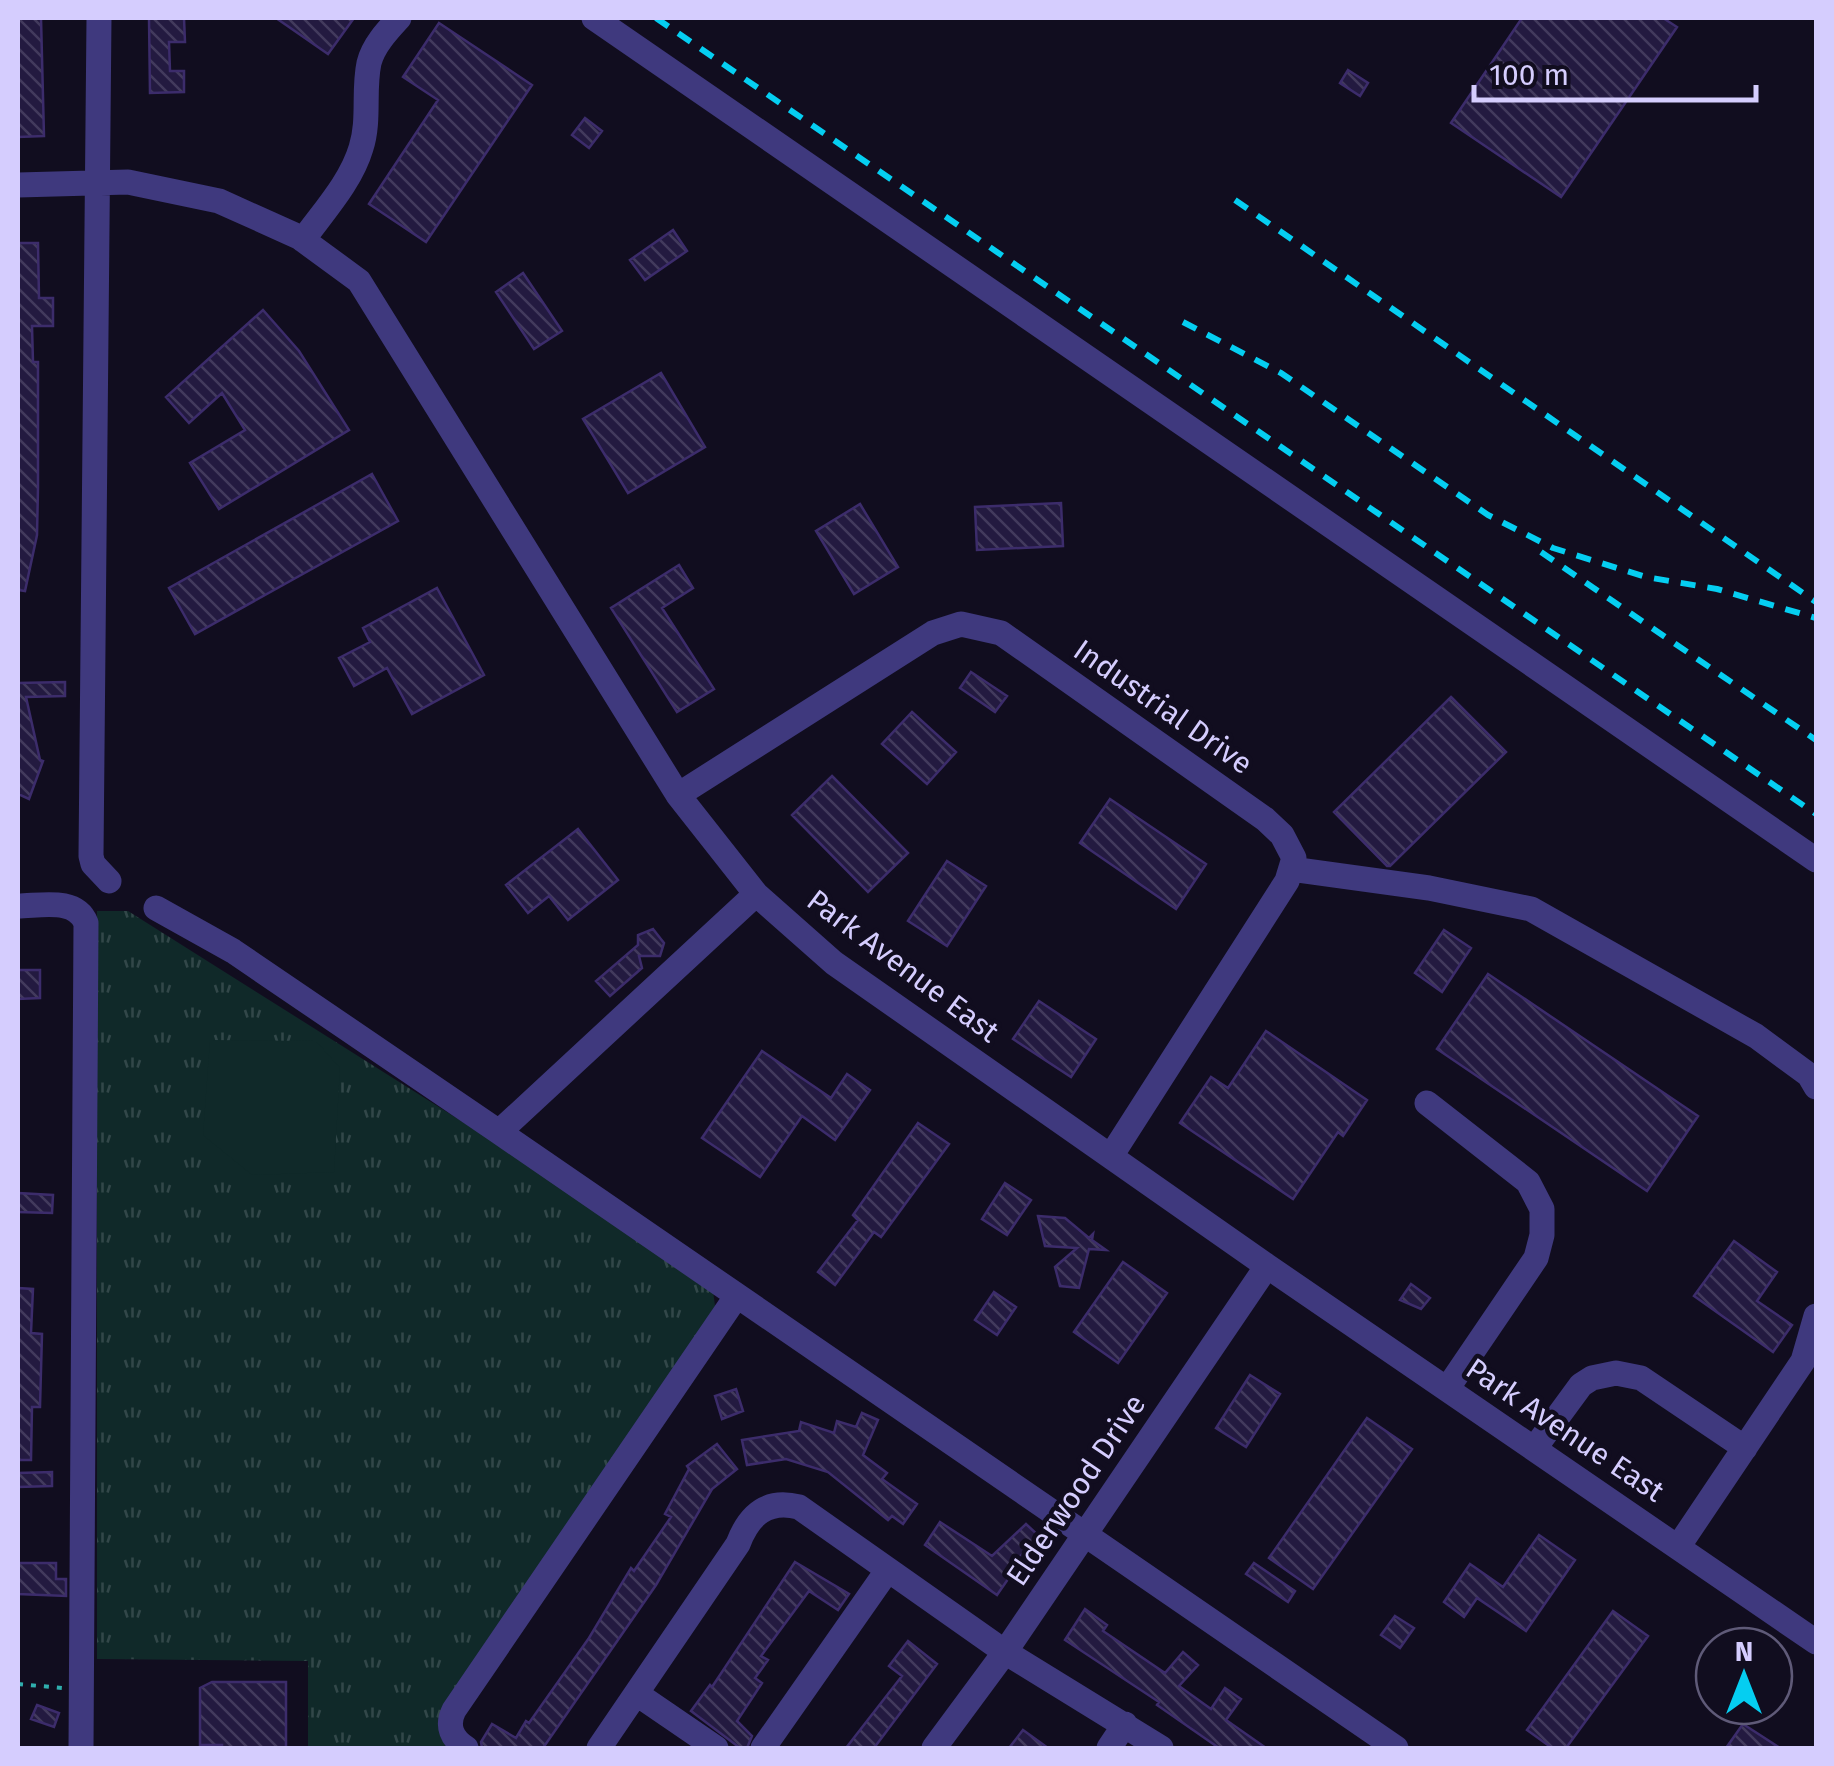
<svg xmlns="http://www.w3.org/2000/svg" width="1834" height="1766" viewBox="0 0 1834 1766" font-family="'Fira Sans',sans-serif">
<defs>
<pattern id="park-tufts" width="24" height="20" patternUnits="userSpaceOnUse" patternTransform="scale(2.5)"><rect width="24" height="20" fill="#102929"/><path d="M3 7l-1-3M5 7V3M7 7l1-3M15 17l-1-3M17 17v-4M19 17l1-3" fill="none" stroke="#324749"/></pattern>
<pattern id="building-back-hatch" width="6" height="6" patternUnits="userSpaceOnUse" patternTransform="scale(2.5)"><rect width="6" height="6" fill="#231a40"/><path d="M-1 5l2 2M0 0l6 6M5-1l2 2" fill="none" stroke="#423a5d"/></pattern>
</defs>
<rect width="100%" height="100%" fill="#110d1f"/>
<!-- park -->
<path fill="url(#park-tufts)" d="M97,911h31l368,232 217,148 2,15 -273,431 4,11h-138v-87l-211,-2z"/>
<!-- pitch -->
<path fill="#102929" d="M210,1040l106,1 24,27 -6,104 -82,3 -49,-40z"/>
<!-- building -->
<path fill="url(#building-back-hatch)" stroke="#3c2c6b" stroke-width="2.5" d="M18,18h23l3,118 -26,1z
M149,18h35l1,24h-16l1,29h14v21l-34,1z
M276,18h78l-26,36z
M1522,18h141l14,9 -116,170 -110,-74z
M439,23l93,62 -106,157 -57,-38 69,-104 -35,-23z
M1348,70l20,13 -8,13 -20,-13z
M585,118l17,13 -13,17 -17,-13z
M673,230l14,21 -42,29 -15,-20z
M18,243h20l1,55h14v28h-21l1,36h5v126l-1,47 -12,56 -7,-1z
M523,273l39,58 -28,18 -38,-57z
M263,310l36,41 50,79 -130,79 -29,-46 55,-33 -23,-37 -33,30 -23,-26z
M661,373l44,74 -77,46 -45,-74z
M372,474l26,47 -203,113 -26,-46z
M1061,503l2,43 -86,4 -2,-43z
M860,504l38,63 -44,27 -38,-63z
M679,565l14,23 -31,20 52,81 -37,23 -66,-104z
M437,588l47,87 -72,39 -25,-46 -33,18 -15,-28 31,-16 -7,-14z
M971,672l36,24 -12,16 -35,-24z
M65,682v14l-39,1 14,63 3,1 -14,38 -11,-5v-111z
M1451,697l55,55 -116,114h-3l-53,-54z
M912,712l44,40 -29,32 -45,-40z
M832,776l76,77 -40,39 -76,-77z
M1110,799l96,65 -30,45 -96,-66z
M578,829l40,51 -50,40 -19,-24 -21,17 -22,-28z
M947,861l39,25 -39,60 -39,-25z
M653,929l11,14 -4,13h-21l3,12 -32,28 -14,-15 42,-36v-10z
M1444,930l27,18 -29,44 -27,-19z
M18,970h22v28l-22,1z
M1488,974l210,142 -51,75 -210,-142z
M1039,1001l57,38 -25,38 -58,-38z
M1266,1031l101,69 -24,36 -5,-4 -45,67 -113,-76 31,-46 17,11z
M762,1051l69,47 16,-24 23,16 -35,50 -33,-24 -42,61 -58,-39z
M918,1123l31,21 -68,93 -7,-5 -39,53 -17,-13 40,-52 -5,-5z
M1005,1183l26,17 -24,35 -25,-16z
M18,1193l35,2 -1,18 -34,-1z
M1038,1216l27,2 24,20 4,-4 -1,6 14,10 -17,-1 -10,39 -19,-2 -5,-19 22,-19 -32,-2z
M1734,1241l43,31 -20,29 35,24 -19,27 -79,-56z
M1123,1262l44,31 -49,70 -44,-31z
M1411,1284l19,14 -9,11 -21,-9z
M18,1288l15,1 -2,44 11,1 -2,73h-8l-1,53h-13z
M994,1292l22,15 -19,28 -22,-15z
M1250,1375l30,19 -34,53 -30,-19z
M736,1389l7,22 -21,8 -7,-23z
M862,1413l16,7 -15,35 24,18 -5,6 35,25 -14,20 -11,-8 -4,4 -60,-48 -42,-13 -39,6 -5,-25 57,-9 2,-9 33,11 3,-12 19,6z
M1367,1418l45,31 -99,140 -44,-31z
M717,1444l20,25 -25,20 -56,96 -113,163h-61l-1,-6 11,-18 24,14 10,-17 3,2 60,-85 42,-70 3,3 37,-54 -6,-3 24,-45 -2,-3z
M52,1472v14l-34,1v-14z
M940,1522l52,34 34,-32 13,12 -31,33 5,3 -16,23 -72,-50z
M1539,1535l36,25 -49,71 -49,-33 -13,19 -20,-15 26,-38 33,23z
M795,1562l54,32 -11,16 -29,-19 -48,65 7,4 -13,18 7,5 -25,38 15,15 -5,12h-7l-49,-37 19,-26 2,2z
M18,1563h38v16h10v17l-48,-2z
M1254,1563l41,28 -7,11 -42,-28z
M1085,1609l22,16 -4,6 62,42 18,-21 15,13 -19,21 32,23 14,-21 16,11 -15,21 40,28h-47l-62,-43 2,-3 -94,-62z
M1613,1611l35,25 -82,112h-14l-25,-18z
M1395,1616l19,12 -14,20 -19,-13z
M908,1641l29,23 -63,84h-28l56,-72 -13,-10z
M212,1682h74v66h-64v-3h-22v-57z
M37,1705l22,8 -5,14 -23,-8z
M1743,1724l37,24h-54z
M1023,1730l25,18h-39z"/>
<g fill="none" stroke-linecap="round" stroke-linejoin="round">
<!-- path -->
<path stroke="#30aead" stroke-width="4" stroke-dasharray="5 8" stroke-linecap="butt" d="M18,1684l44,4"/>
<!-- minor -->
<path stroke="#3f397e" stroke-width="25" d="M99,18l-8,838 2,8 16,17
M594,18l1222,842
M18,185l110,-3 91,19 80,36 60,44 319,514 78,99 78,69 433,303 549,376
M303,240c20,-28 48,-58 58,-92 9,-28 2,-57 8,-85 4,-17 18,-32 30,-45
M678,795l255,-162 28,-9 40,9 264,186 17,16 12,23 -7,23 -176,275
M1291,869l138,19 102,21 225,127 53,39 7,12
M756,894l-257,238 897,616
M18,906c22,0 58,-9 68,17l-5,825
M156,908l77,43 266,181
M1427,1103l101,79 14,27v26l-6,23 -89,131
M1534,1449l47,-64 11,-7 24,-5 25,5 104,70
M1678,1547l125,-186 13,-45
M637,1694l79,54
M466,1748c-14,-9 -20,-22 -12,-38l282,-413
M599,1748l139,-204c11,-29 29,-45 61,-37l206,145 156,96
M763,1748l124,-177
M934,1748l71,-96 262,-386
M1109,1748l16,-24"/>
<!-- rail -->
<path stroke="#05cef1" stroke-width="6" stroke-dasharray="15 12" stroke-linecap="butt" d="M656,18l1160,796
M1235,200l581,402
M1183,322l98,51 207,142 65,33 93,29 71,12 99,29
M1541,552l275,188"/>
</g>
<g text-anchor="middle" stroke-width="9" stroke-linejoin="round" paint-order="stroke">
<!-- street labels -->
<g font-size="30" fill="#d5cdfe" stroke="#110d1f">
<text transform="translate(1163 707) rotate(35)" y="10">Industrial Drive</text>
<text transform="translate(903 966) rotate(37)" y="10">Park Avenue East</text>
<text transform="translate(1565 1430) rotate(34)" y="10">Park Avenue East</text>
<text transform="translate(1076 1490) rotate(-56)" y="10">Elderwood Drive</text>
</g>
</g>
<!-- border -->
<rect width="1834" height="1766" fill="none" stroke="#d5cdfe" stroke-width="40"/>
<!-- north arrow -->
<g transform="translate(1744 1676)"><circle r="48" fill="#110d1f" stroke="#5f5a78" stroke-width="2.5"/>
<path d="M0-8L18 38L0 25L-18 38Z" fill="#05cef1"/>
<text y="-15" font-size="28" font-weight="bold" text-anchor="middle" fill="#d5cdfe">N</text>
</g>
<!-- scale -->
<path d="M1474 85v15h282v-15" fill="none" stroke="#d5cdfe" stroke-width="5"/>
<text x="1489" y="85" font-size="30" fill="#d5cdfe" stroke="#110d1f" stroke-width="8" paint-order="stroke">100 m</text>
</svg>
